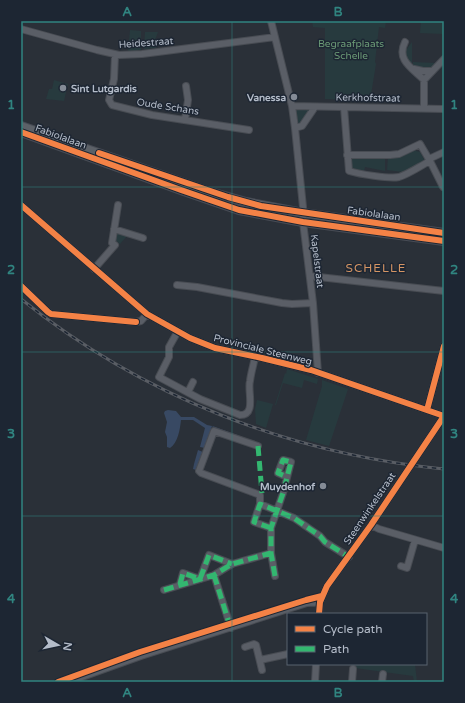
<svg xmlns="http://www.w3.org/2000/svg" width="465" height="703" viewBox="0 0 465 703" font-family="'Varela Round',sans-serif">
<rect width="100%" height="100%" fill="#2a3038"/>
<!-- green -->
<path fill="#273a3e" d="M312,21h74l-1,7 -6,-1 -4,35 1,2 -6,37 -45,-2v-71l-12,-1z
M421,21h23v13l-24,-1z
M130,30l11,1v19l-13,2z
M145,32h13l-3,8 1,8 -12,1z
M412,42v23l-7,-9 1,-6z
M413,62l23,1c-6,8 -15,6 -23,3z
M54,80l14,4 -4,17 -18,-2 3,-10h3z
M297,109l13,1 -10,14 -4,-3 -1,-9z
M415,150l1,1 4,1 5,9 -22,11 -16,-2 1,-13h8z
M385,157v14l-20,-4 -1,4 -12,-3 -2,-10z
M117,232l10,4 -7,8 -5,-4z
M287,369l31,10 -1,5 -13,-4 -2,8 -19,-5 -7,22h-1l10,-32 1,1z
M322,380l26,9 -19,57 -23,-6 16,-54z
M257,400l16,4 -7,24 -10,-4 -1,-15z
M356,664h59l2,18h-3l-1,-6 -58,-8z"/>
<!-- water -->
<path fill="#384963" d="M168,410l8,1 5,6h13l13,8 5,1 -7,22 -5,-1 5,-19 -12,-8h-12c-1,9 -3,23 -11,28l-3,-1v-10l-2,-5 2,-10 -3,-9 1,-2z
M198,450l5,2 -7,18 -3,-1 1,-5z"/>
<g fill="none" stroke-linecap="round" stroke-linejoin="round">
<!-- stream -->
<path stroke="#384963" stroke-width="1.5" d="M213,427l30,11"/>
<!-- minor casing -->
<g stroke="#484c53" stroke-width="8">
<path id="minor" d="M271,21l21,85 3,22 8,79v15l10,81 5,70
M21,29l76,21 22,5 23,-1 133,-17
M405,42c-9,18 7,26 19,38
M115,55l-1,24 -5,21 3,5 40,10 97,15
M414,69l9,2h9
M292,106l152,3
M344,107l5,64c10,3 40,8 50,6 10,-3 21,-11 31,-16l-10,-17 -21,10 -9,1h-43
M424,108v-28l20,-21
M185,120l3,-20 -2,-14
M295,128l7,-2 13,-19
M429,159l15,-7
M430,161l13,26
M21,205l126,109 43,24 25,10 47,10 49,12 133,46
M114,229l29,9
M94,269l21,-24 -3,-2 6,-38
M310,276l134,15
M177,285l20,2 85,16 10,1 21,-1
M21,286l27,26 3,2 85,8 5,-1 6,-7
M178,331l-9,16v10l-10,20 41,22 40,16c17,0 7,-24 10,-34 1,-9 4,-17 5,-25
M188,392l5,-10
M427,410l17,-64
M258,446l-44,-15 -15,40 2,2 59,22v9l-6,18 17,6
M260,504l34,14 26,18 5,6 24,15
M371,525l8,4 65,19
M401,566l6,2 8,-28
M214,575l17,53
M275,576l-4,-23v-25l12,-35 8,-31 -8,-2 -5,13 9,4
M180,584l3,-11 17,6 9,-24 23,9
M164,590l50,-15 18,-11 39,-11
M319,614l1,-12 7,-16 44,-61 73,-109
M245,647l9,-3 2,1 6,25
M260,660l28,-6
M68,682l73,-26 166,-53 13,-1
M315,682l1,-18
M352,682l1,-13
M382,682l1,-8"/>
</g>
<!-- major casing -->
<g stroke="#484c55" stroke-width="10">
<path id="major" d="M21,126l186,65 39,11 57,11 141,20
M21,132l160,58 58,20 64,12 141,19"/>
</g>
<!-- minor -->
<use href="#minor" stroke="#5a5e66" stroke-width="6"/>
<!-- major -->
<use href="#major" stroke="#5c6168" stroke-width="8"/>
<!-- rail casing -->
<g stroke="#595d64" stroke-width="3">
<path id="rail" d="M21,299c121,97 269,155 423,170"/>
</g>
<!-- rail -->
<use href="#rail" stroke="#1d2633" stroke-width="1.5" stroke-dasharray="4.5" stroke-linecap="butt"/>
<!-- quiet -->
<path stroke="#33b770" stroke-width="5" stroke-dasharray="10 5" stroke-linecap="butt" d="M258,446l4,47
M271,528l-17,-6 6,-18 34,14 26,18 5,6 24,15
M214,575l16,51
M275,576l-4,-23v-25l12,-35 8,-31 -8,-2 -5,13 9,4
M180,584l3,-11 17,6 9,-24 23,9
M164,590l50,-15 18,-11 39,-11"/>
<!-- cycleway casing -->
<g stroke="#1d2633" stroke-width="8">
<path id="cycleway" d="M21,132l160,58 58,20 64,12 141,19
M99,153l129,44 33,9 183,27
M21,205l126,109 43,24 25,10 47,10 49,12 133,46
M21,286l27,26 3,2 85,8
M427,410l17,-64
M319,614l1,-12 7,-16 44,-61 73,-109
M58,682l82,-30 166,-52 16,-4"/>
</g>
<!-- cycleway -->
<use href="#cycleway" stroke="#f48246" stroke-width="6"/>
</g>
<!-- grid -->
<path fill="none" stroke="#308480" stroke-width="1" stroke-opacity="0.55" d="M232,21v661M21,187h423M21,352h423M21,516h423"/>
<!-- markers -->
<g fill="#848b96" stroke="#1d2633" stroke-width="1.5">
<circle cx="63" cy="88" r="4"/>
<circle cx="294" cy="97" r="4"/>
<circle cx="323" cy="486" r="4"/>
</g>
<g text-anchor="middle" stroke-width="3" stroke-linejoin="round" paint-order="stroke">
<!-- street labels -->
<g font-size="10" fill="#b4bcc9" stroke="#1d2633">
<text transform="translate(146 42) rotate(-4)" y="4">Heidestraat</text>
<text transform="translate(368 97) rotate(1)" y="4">Kerkhofstraat</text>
<text transform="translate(168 106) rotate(9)" y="4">Oude Schans</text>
<text transform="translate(61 136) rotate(20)" y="4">Fabiolalaan</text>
<text transform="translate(374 213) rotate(8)" y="4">Fabiolalaan</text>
<text transform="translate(318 261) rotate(83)" y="4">Kapelstraat</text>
<text transform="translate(263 349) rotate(14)" y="4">Provinciale Steenweg</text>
<text transform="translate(369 508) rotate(-56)" y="4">Steenwinkelstraat</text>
</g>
<!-- park labels -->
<g font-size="10" fill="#6b9a76" stroke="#1d2633">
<text x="351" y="47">Begraafplaats<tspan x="351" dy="12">Schelle</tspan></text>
</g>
<!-- poi labels -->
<g font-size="10" font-weight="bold" fill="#b4bcc9" stroke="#1d2633" text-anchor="end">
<text x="71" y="92" text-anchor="start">Sint Lutgardis</text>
<text x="286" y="101">Vanessa</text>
<text x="315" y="490">Muydenhof</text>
</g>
<!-- quarter labels -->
<g font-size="12" letter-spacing="1" fill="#d59563" stroke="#1d2633">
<text x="376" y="272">SCHELLE</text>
</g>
</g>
<!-- border -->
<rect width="465" height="703" fill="none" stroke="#1d2633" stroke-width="44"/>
<!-- legend -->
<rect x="287" y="613" width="140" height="52" fill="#1d2633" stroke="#59626f"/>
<rect x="295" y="626" width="20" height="6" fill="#f48246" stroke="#59626f"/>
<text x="323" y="633" font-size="12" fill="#b4bcc9">Cycle path</text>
<rect x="295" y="646" width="20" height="6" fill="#33b770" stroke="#59626f"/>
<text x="323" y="653" font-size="12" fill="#b4bcc9">Path</text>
<!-- north arrow -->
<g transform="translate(58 645) rotate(99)" stroke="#1d2633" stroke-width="3" paint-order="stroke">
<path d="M0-3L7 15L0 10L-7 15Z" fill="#b4bcc9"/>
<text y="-6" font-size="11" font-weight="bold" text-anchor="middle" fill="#b4bcc9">N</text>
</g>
<rect x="22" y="22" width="421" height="659" fill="none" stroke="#308480" stroke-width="1.5"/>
<g font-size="13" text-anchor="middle" font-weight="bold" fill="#308480">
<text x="127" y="16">A</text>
<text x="338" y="16">B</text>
<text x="11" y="109">1</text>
<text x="454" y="109">1</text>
<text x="11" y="274">2</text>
<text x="454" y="274">2</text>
<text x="11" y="438">3</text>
<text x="454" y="438">3</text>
<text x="11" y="603">4</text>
<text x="454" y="603">4</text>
<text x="127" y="697">A</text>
<text x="338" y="697">B</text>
</g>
</svg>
